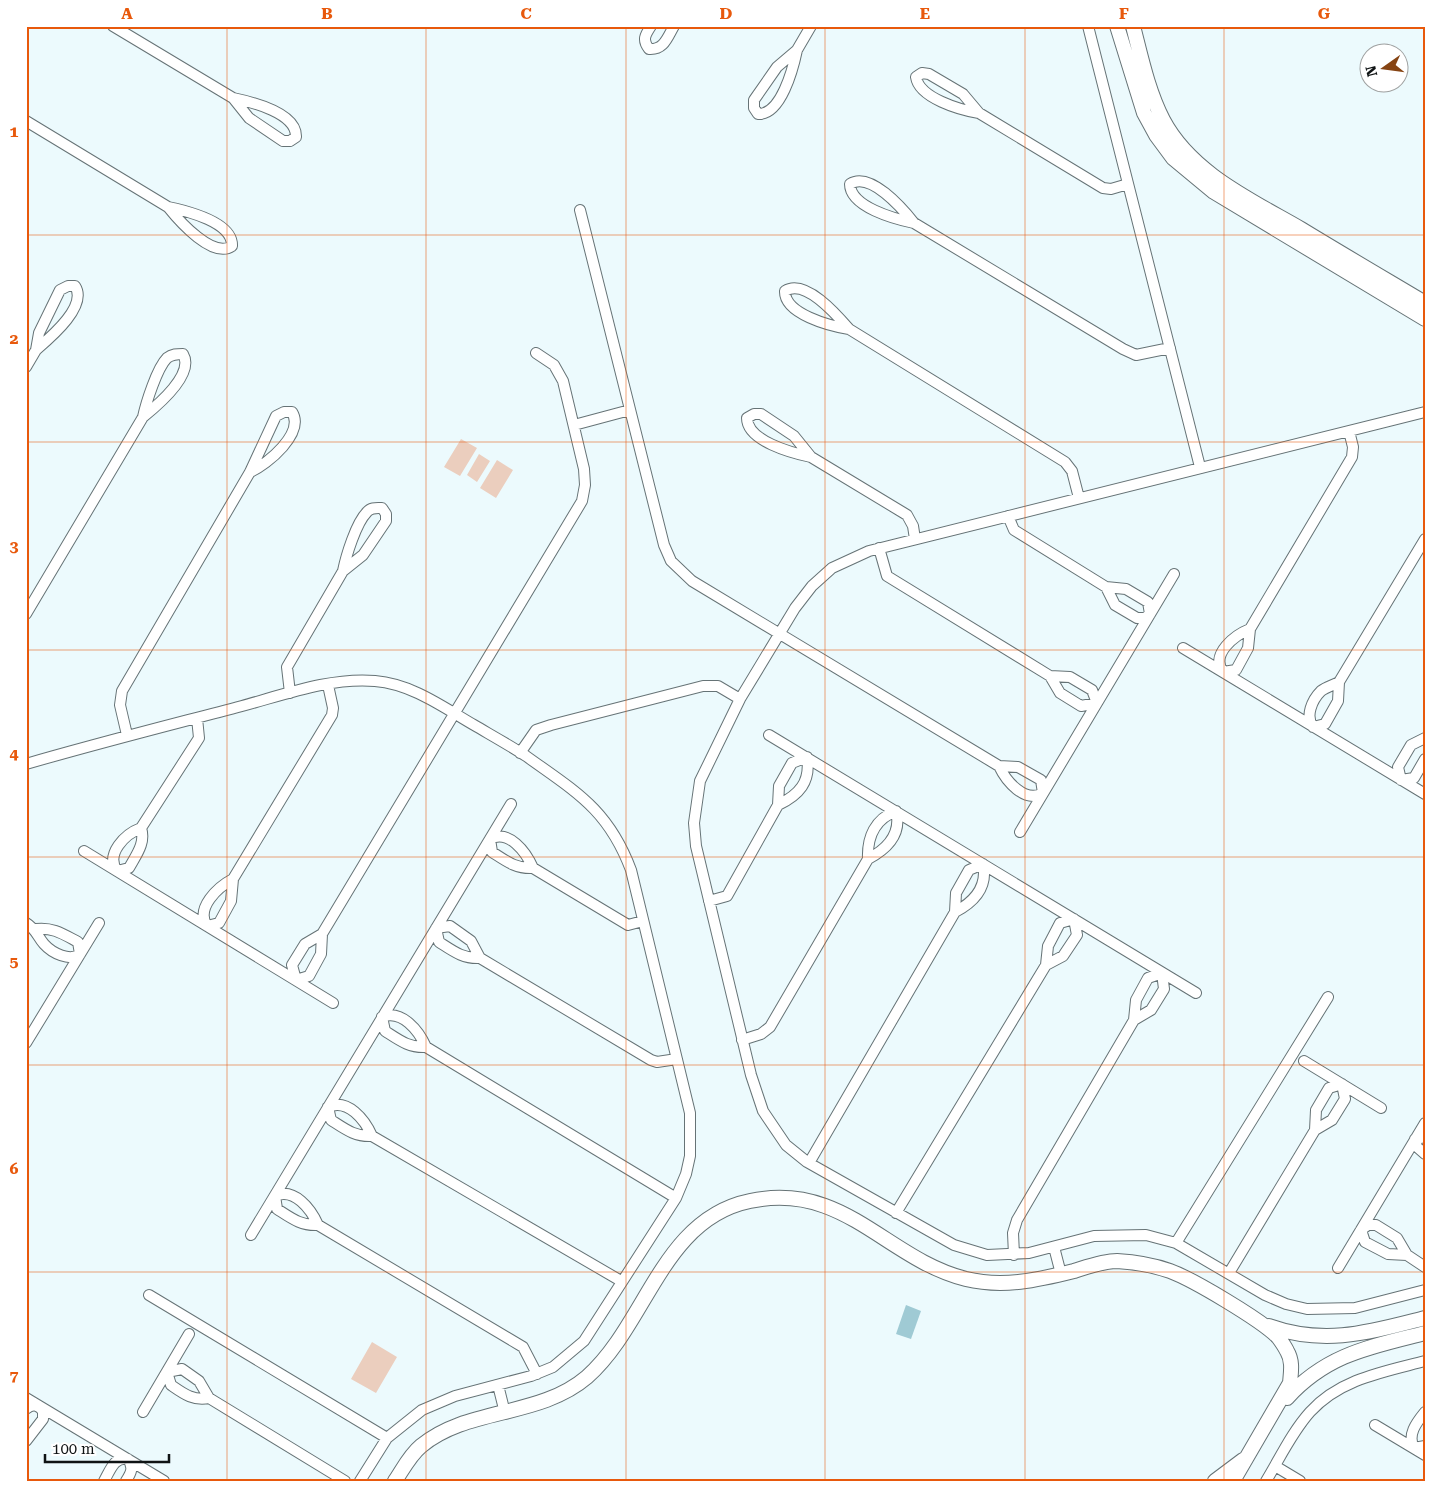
<svg xmlns="http://www.w3.org/2000/svg" width="1451" height="1507" viewBox="0 0 1451 1507" font-family="'Roboto Serif',serif">
<rect width="100%" height="100%" fill="#ecfafd"/>
<!-- green -->
<path fill="#ebcebe" d="M461,439l16,9 -17,28 -16,-9z
M479,454l11,7 -13,21 -10,-7z
M497,460l16,10 -17,28 -16,-10z
M372,1342l25,15 -21,36 -25,-14z"/>
<!-- water -->
<path fill="#9fcad4" d="M906,1305l15,6 -10,28 -15,-5z"/>
<g fill="none" stroke-linecap="round" stroke-linejoin="round">
<!-- minor casing -->
<g stroke="#667376" stroke-width="12">
<path id="minor" d="M113,26l120,72 16,20 34,23h7l6,-4c1,-24 -44,-35 -63,-39
M651,26c-6,9 -9,14 -2,23 15,1 18,-11 25,-23
M1088,26l112,441
M797,50c-4,19 -16,65 -39,64l-4,-6v-8l23,-33 20,-17 14,-24
M979,113c-19,-3 -60,-15 -63,-36l6,-4 7,1 34,20 16,19 124,75 8,1 17,-5
M26,121l142,86c12,15 45,52 64,39 1,-24 -45,-35 -64,-39
M580,210l84,335 7,16 21,20 307,185c7,15 26,38 44,27l-2,-13 -23,-13 -19,-1
M914,223c-19,-4 -64,-16 -64,-39 20,-13 52,24 64,39l209,126 13,6 34,-7
M849,329c-19,-3 -65,-15 -64,-38 20,-13 52,24 64,38l216,133 7,9 7,27
M26,367l10,-17 3,-17 21,-43 8,-4h7c13,20 -24,51 -39,64
M1425,412l-556,139 -37,17 -20,18 -17,22 -55,91 -40,82 -6,42 2,23 55,229 12,36 23,34 21,17 147,83 33,10 42,-2 65,-17 52,-1 30,8 89,52 21,9 21,5 48,-1 70,-18
M574,425l56,-15
M811,457c-19,-4 -64,-16 -64,-39l7,-4h7l33,22 17,21 96,58 6,11 2,13
M1008,516l6,14 92,57 9,18 22,13h8l5,-4 -2,-12 -22,-13 -20,-2
M879,548l8,28 163,100 10,17 21,13 16,-3 -5,-13 -22,-13 -20,-1
M26,614l117,-197c15,-12 52,-43 40,-63 -6,0 -11,0 -16,4 -10,10 -21,45 -24,59
M1250,629c-15,6 -40,25 -27,43l13,-2 12,-22 2,-19 102,-172 1,-10 -4,-16
M1183,648l242,146
M1339,682c-5,3 -13,5 -18,9 -9,9 -16,25 -8,36l12,-3 13,-23 1,-19 86,-143
M290,693l-3,-26 56,-96 20,-16 23,-34v-7l-4,-6c-5,0 -11,-1 -15,4 -11,11 -21,44 -24,59
M127,735l-7,-30 2,-14 128,-219 26,-56 8,-4h8c13,21 -24,52 -42,60
M769,735l427,258
M1425,738l-14,7 -13,22 3,13 13,-2 11,-19
M520,753l16,-23 15,-5 152,-39h15l22,13
M26,764c72,-21 144,-39 216,-58 41,-11 89,-29 133,-25 37,3 68,26 99,44 17,10 35,20 52,31 50,36 82,53 105,114l59,243v43l-4,18 -10,24 -92,143 -31,26 -22,9 -76,20 -33,14 -35,28 -27,43
M141,828c5,15 -5,27 -12,40l-12,3c-12,-17 8,-37 24,-43l58,-90 -2,-20
M1020,832l154,-258
M84,851l249,152
M533,868c-7,-16 -24,-39 -43,-29l2,13c14,9 24,17 41,16l95,57 15,-4
M233,879l-2,22 -12,22 -12,3c-12,-18 11,-39 26,-47l99,-164 1,-7 -5,-23
M709,901l18,-5 51,-91 1,-19 13,-23 15,-6c4,25 -8,38 -29,48
M26,923c10,6 11,13 18,21 8,9 26,18 36,10l-2,-12c-15,-8 -25,-15 -42,-13
M322,934l-1,20 -12,22 -13,4 -4,-15 13,-21 17,-10 260,-433 3,-16 -1,-16 -21,-88 -9,-16 -18,-12
M480,958l-9,-17 -21,-15 -14,2 3,14c14,9 24,17 41,16l171,102 6,2 20,-3
M742,1040l19,-6 9,-7 98,-168c19,-10 34,-25 28,-48 -21,8 -29,26 -28,48
M26,1043l73,-120
M426,1047c-7,-16 -24,-38 -44,-30l3,14c14,9 24,17 41,16l250,151
M1304,1061l77,47
M372,1136c-7,-16 -24,-38 -44,-29l3,13c14,9 24,17 41,16l249,145
M1425,1137l-10,2 2,8 8,7
M809,1163l146,-251c19,-10 33,-25 28,-48l-14,6 -13,23 -1,19
M896,1213l150,-248 17,-9 14,-21 -3,-16 -14,4 -12,23 -2,19
M318,1225c-7,-16 -24,-38 -43,-29l2,13c14,9 24,17 41,16l205,122 14,27
M251,1235l260,-431
M1176,1243l152,-246
M1054,1247l7,27
M1014,1255l-1,-22 4,-13 117,-200 17,-10 13,-21 -2,-16 -14,5 -12,22 -2,20
M1407,1255l-19,-1 -23,-12 -4,-12 7,-5h8l21,13 10,17 18,12
M1338,1268l87,-145
M1229,1273l86,-143 17,-10 13,-21 -3,-15 -13,4 -13,22 -1,20
M149,1295l238,143
M498,1385l7,28
M26,1398l138,83
M209,1398c-16,3 -25,-4 -38,-13l-4,-13 15,-3 17,12 10,17 136,83
M26,1409c7,-6 12,-4 17,2v8l-17,22
M143,1412l46,-78
M1425,1412c-9,11 -18,23 -11,36l11,-2
M1375,1425l50,30
M1275,1466l25,15
M104,1481c6,-10 10,-25 24,-22 6,9 3,14 -2,22
M1266,1481c14,-23 26,-49 44,-69 30,-33 73,-40 115,-51"/>
</g>
<!-- secondary casing -->
<g stroke="#667376" stroke-width="16">
<path id="secondary" d="M1117,26l27,87 12,22 17,23 41,34 211,127
M1133,26c8,31 15,65 30,94 28,53 88,80 138,109 41,25 82,49 124,74
M1269,1326c56,20 101,6 156,-8
M1287,1398c40,-44 83,-51 138,-65
M395,1481c8,-12 15,-26 26,-35 47,-39 118,-28 166,-69 60,-53 75,-158 163,-176 94,-20 136,58 216,78 37,9 72,1 108,-8 13,-4 29,-10 43,-10 18,1 36,4 53,10 24,9 91,49 108,66 3,4 7,10 9,14 6,10 4,21 3,32l-57,98
M1215,1481l28,-21"/>
</g>
<!-- minor -->
<use href="#minor" stroke="#fff" stroke-width="10"/>
<!-- secondary -->
<use href="#secondary" stroke="#fff" stroke-width="14"/>
</g>
<!-- grid -->
<path fill="none" stroke="#e8590c" stroke-width="1" stroke-opacity="0.55" d="M227,26v1455M426,26v1455M626,26v1455M825,26v1455M1025,26v1455M1224,26v1455M26,235h1399M26,442h1399M26,650h1399M26,857h1399M26,1065h1399M26,1272h1399"/>
<!-- border -->
<rect width="1451" height="1507" fill="none" stroke="#ffffff" stroke-width="55"/>
<!-- north arrow -->
<g transform="translate(1384 68) rotate(256)"><circle r="24" fill="#ffffff" stroke="#9fa1a1"/>
<path d="M0-4L9 19L0 12L-9 19Z" fill="#864413"/>
<text y="-8" font-size="14" font-weight="bold" text-anchor="middle" fill="#0f1314">N</text>
</g>
<!-- scale -->
<path d="M45 1454v8h124v-8" fill="none" stroke="#0f1314" stroke-width="2.5"/>
<text x="52" y="1454" font-size="15" fill="#0f1314" stroke="#ffffff" stroke-width="4" paint-order="stroke">100 m</text>
<rect x="28" y="28" width="1396" height="1452" fill="none" stroke="#e8590c" stroke-width="2"/>
<g font-size="16" text-anchor="middle" font-weight="bold" fill="#e8590c">
<text x="127" y="19">A</text>
<text x="327" y="19">B</text>
<text x="526" y="19">C</text>
<text x="726" y="19">D</text>
<text x="925" y="19">E</text>
<text x="1124" y="19">F</text>
<text x="1324" y="19">G</text>
<text x="14" y="137">1</text>
<text x="14" y="344">2</text>
<text x="14" y="552">3</text>
<text x="14" y="759">4</text>
<text x="14" y="967">5</text>
<text x="14" y="1174">6</text>
<text x="14" y="1381">7</text>
</g>
</svg>
